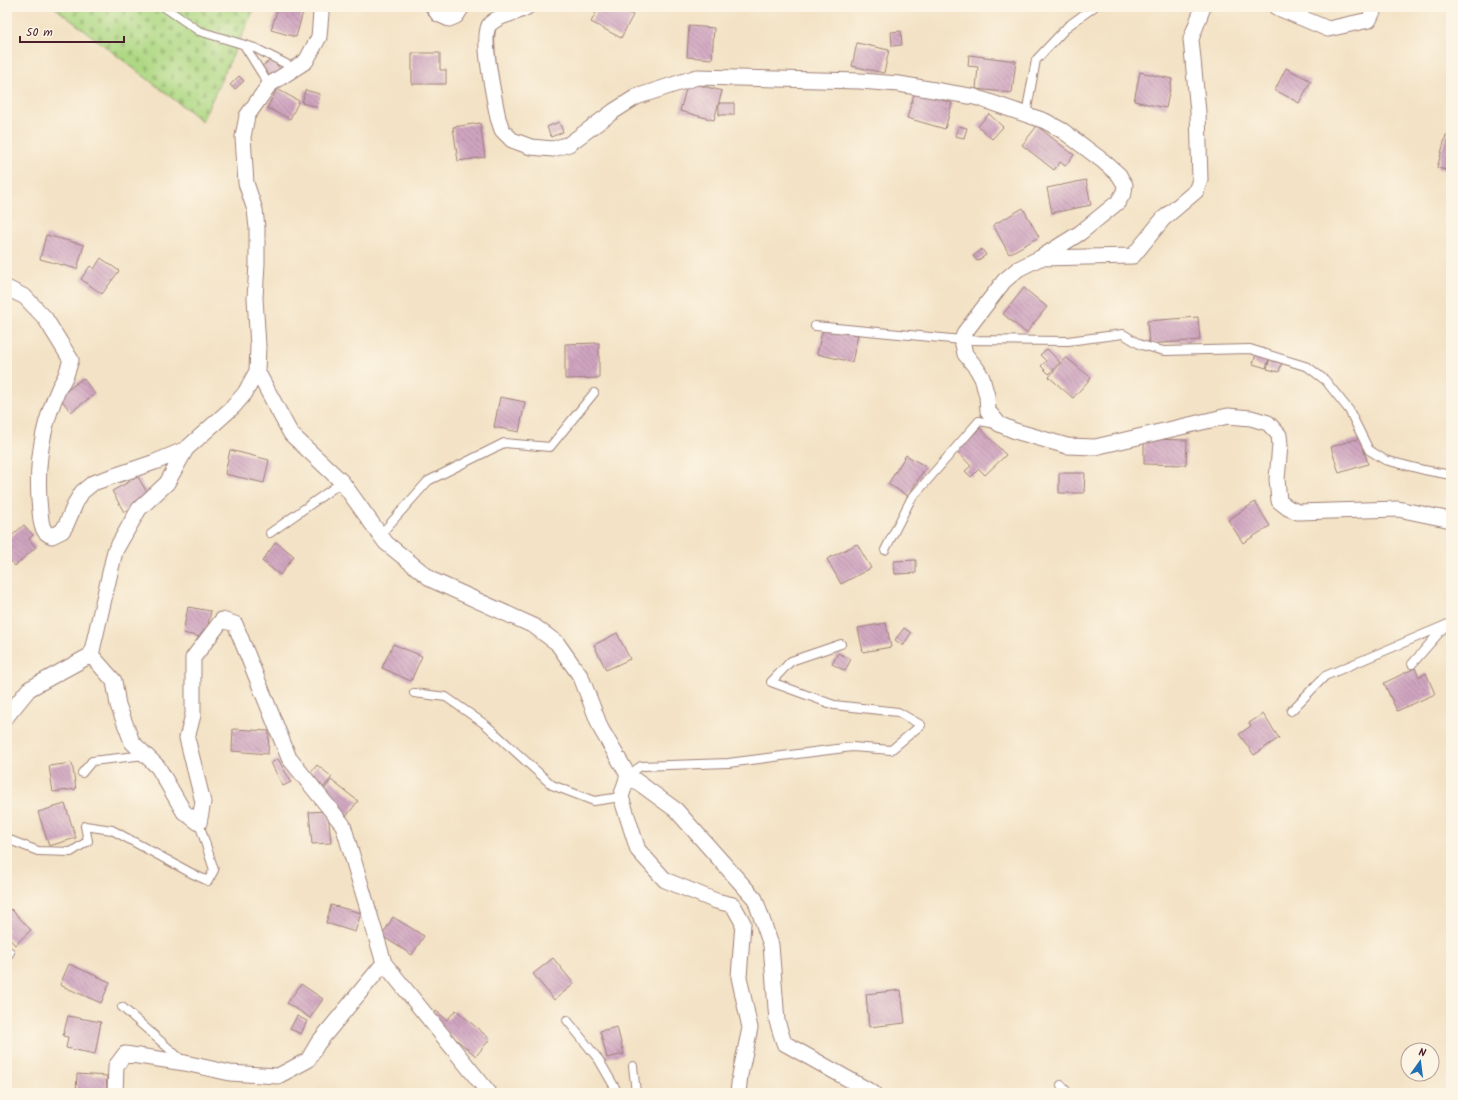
<svg xmlns="http://www.w3.org/2000/svg" width="1458" height="1100" viewBox="0 0 1458 1100" font-family="Kalam,sans-serif">
<defs>
<pattern id="cemetery-stones" width="16" height="16" patternUnits="userSpaceOnUse"><rect width="16" height="16" fill="#aed884"/><path d="M2 7V4a2 2 0 0 1 4 0v3zM10 15v-3a2 2 0 0 1 4 0v3z" fill="#97b972"/></pattern>
<pattern id="building-back-hatch" width="6" height="6" patternUnits="userSpaceOnUse"><rect width="6" height="6" fill="#cfa4c0"/><path d="M-1 5l2 2M0 0l6 6M5-1l2 2" fill="none" stroke="#aa859c"/></pattern>
</defs>
<rect width="100%" height="100%" fill="#fcf5e5"/>
<filter id="ink" filterUnits="userSpaceOnUse"><feTurbulence type="fractalNoise" baseFrequency=".025" numOctaves="2"/><feDisplacementMap in="SourceGraphic" scale="8" xChannelSelector="R" yChannelSelector="G"/><feConvolveMatrix kernelMatrix="1 2 1 2 8 2 1 2 1" color-interpolation-filters="sRGB"/></filter>
<filter id="wash" filterUnits="userSpaceOnUse"><feTurbulence type="fractalNoise" baseFrequency=".012" numOctaves="4" result="noise"/><feDisplacementMap in="SourceGraphic" scale="16" xChannelSelector="R" yChannelSelector="G"/><feGaussianBlur stdDeviation="0.9" result="paint"/><feColorMatrix in="noise" values="0 0 0 0 0 0 0 0 0 0 0 0 0 0 0 0 0 1.4 0 .05"/><feComposite in="paint" operator="in"/></filter>
<g filter="url(#wash)">
<rect width="100%" height="100%" fill="#f3e2c5"/>
<!-- cemetery -->
<path fill="url(#cemetery-stones)" stroke="#7c7c58" d="M54,7h201l-53,114z"/>
<g id="blocks">
<!-- building -->
<path fill="url(#building-back-hatch)" d="M278,7h8l17,5 -7,25 -25,-7z
M599,7h20l14,8 -12,23 -30,-16z
M689,26l25,2 -2,31 -25,-2z
M901,31l1,14 -10,1 -1,-14z
M857,43l32,7 -5,23 -32,-7z
M412,53h28v17h6v14h-34z
M969,55l47,6 -4,32 -36,-4 2,-22 -10,-1z
M272,59l9,11 -10,7 -9,-11z
M1286,68l25,13 -12,22 -24,-13z
M1140,72l32,7 -6,29 -32,-7z
M239,76l5,5 -9,8 -5,-4z
M688,82l34,9 -8,29 -34,-9z
M277,89l22,12 -9,18 -23,-11z
M305,90l15,4 -3,13 -15,-4z
M915,91l37,12 -7,26 -38,-11z
M719,103h15v12h-15z
M989,114l14,13 -11,12 -14,-13z
M559,122l4,10 -12,5 -4,-10z
M480,123l5,34 -27,4 -5,-34z
M959,126l8,2 -3,10 -9,-2z
M1037,126l37,29 -9,11 -5,-4 -6,8 -32,-25z
M1446,135l5,1v35l-14,-3z
M1086,180l5,25 -39,8 -5,-25z
M1023,208l16,29 -30,17 -16,-29z
M46,235l38,10 -7,24 -37,-10z
M982,249l4,6 -9,6 -4,-5z
M101,258l18,13 -17,23 -21,-15 9,-13 4,3z
M1024,288l23,19 -21,26 -23,-19z
M1198,317l2,23 -51,4 -2,-23z
M823,328l35,7 -6,27 -35,-8z
M599,343v35l-34,1v-35z
M1047,349l13,13 -11,12 -8,-8 5,-5 -6,-6z
M1256,354l13,4 -3,10 -13,-4z
M1066,357l25,21 -18,20 -24,-21z
M1270,358l12,4 -3,10 -12,-3z
M83,378l12,16 -24,18 -12,-15z
M500,397l25,5 -6,30 -25,-5z
M980,428l26,27 -21,20 -6,-6 -8,8 -6,-6 6,-5 -14,-15z
M1360,438l8,26 -29,9 -8,-26z
M1144,439l43,1 -1,25 -42,-1z
M230,450l39,10 -5,23 -39,-9z
M906,455l20,12 -18,29 -20,-12z
M1059,473h26l-1,20h-25z
M138,477l12,20 -26,15 -12,-21z
M1255,502l15,24 -27,17 -15,-23z
M24,525l9,10 -4,4 7,8 -21,19 -8,-9v-17z
M276,542l18,14 -14,19 -18,-14z
M857,544l14,24 -30,16 -14,-25z
M916,560v13l-21,1 -1,-13z
M188,607l23,4 -6,27 -22,-5z
M886,623l5,24 -28,5 -5,-24z
M904,628l7,5 -8,13 -8,-6z
M617,633l13,26 -24,11 -12,-25z
M393,644l29,12 -11,25 -29,-13z
M838,653l13,6 -6,12 -13,-7z
M1415,668l4,9 7,-4 9,21 -38,17 -13,-28z
M1263,714l16,24 -25,17 -15,-21 12,-8 -2,-3z
M233,729l36,2 -1,23 -36,-3z
M278,759l13,23 -8,4 -12,-23z
M72,763l4,26 -23,3 -4,-26z
M317,765l15,12 -9,11 -14,-13z
M331,780l27,21 -13,17 -18,-15 4,-5 -8,-7z
M65,804l11,34 -27,8 -11,-34z
M328,811l3,32 -19,1 -3,-32z
M331,905l30,8 -6,19 -29,-9z
M11,909l20,21 -16,15 -8,-9v-23z
M393,917l31,19 -12,19 -30,-19z
M553,958l21,26 -20,16 -21,-26z
M69,964l41,18 -9,21 -41,-18z
M301,984l22,15 -13,19 -23,-15z
M901,990l4,33 -36,4 -3,-33z
M456,1010l34,29 -14,17 -46,-38 6,-7 11,9z
M68,1016l33,6 -6,32 -29,-6 2,-11 -5,-1z
M297,1016l10,5 -6,13 -11,-5z
M617,1027l7,27 -17,4 -7,-27z
M77,1074l30,2 -1,17h-30z"/>
</g>
</g>
<g filter="url(#ink)">
<use href="#blocks" fill-opacity="0" stroke="#9e8078" stroke-width="1"/>
<g fill="none" stroke-linecap="round" stroke-linejoin="round">
<!-- lane casing -->
<g stroke="#9e8078" stroke-width="10">
<path id="lane" d="M164,7l35,24 56,17 39,20
M244,45l25,40
M1026,114l10,-54 32,-34 26,-19
M815,326l147,14 106,1 55,-7 18,11 23,6 86,-2 58,18 17,13 24,30 20,40 16,10 39,10 27,5
M270,533l72,-51
M380,535l48,-54 76,-38 46,4 44,-54
M885,550l26,-51 68,-78 18,3
M1412,664l34,-39
M414,693l32,4 40,28 66,60 42,16 27,-4
M1291,711l34,-35 123,-52
M82,773l10,-12 53,-6
M628,775l13,-9 87,-3 124,-16 39,3 30,-25 -23,-13 -64,-7 -63,-23 20,-21 50,-17
M7,839l31,12 33,1 17,-11 -3,-15 27,4 81,44 15,7 6,-11 -15,-47
M7,957l3,-5
M122,1007l61,54
M567,1020l32,40 19,33
M633,1066l3,27
M1061,1085l7,8"/>
</g>
<!-- street casing -->
<g stroke="#9e8078" stroke-width="17">
<path id="street" d="M433,7l5,7 11,5 7,-3 6,-9
M527,7c-11,7 -27,7 -37,17 -10,10 5,78 8,94l4,12 10,10 19,7 22,2 16,-5 45,-33 22,-14 61,-20 163,4 39,3 76,13 70,24 18,10 40,30 16,14 6,10 -1,7 -6,10 -38,31 -40,25 -22,11 -14,12 -39,51 -3,8 3,14 12,15 5,9 5,18 1,15 11,13 16,7 52,15 28,1 133,-31 23,2 17,5 11,12 1,10 -3,34 2,22 9,7 10,4 100,-3 53,11
M1276,7l52,22 41,-9 6,-13
M1041,258l92,-2 30,-37 33,-28 4,-11 -2,-68 -7,-73 12,-32
M7,288l18,9 20,21 26,42c-2,5 -3,10 -5,15 -2,5 -5,9 -7,13 -18,40 -24,79 -19,123 1,10 1,22 12,25l10,-5 4,-6 10,-23 6,-10 11,-9 62,-21 31,-13 47,-42 12,-14 12,-22 1,-25 -3,-48 2,-35v-35l-2,-18 -9,-27 -3,-46 4,-21 22,-31 37,-24 13,-24 2,-24 -1,-6
M257,371l34,63 51,48 44,61 46,37 102,46 23,17 24,34 20,52 27,46 48,35 79,89 16,46 6,76 7,22 89,50
M7,716l22,-27 62,-34
M628,775l-7,22 17,53 27,30 51,21 17,4 10,18 -4,54 11,51 -10,47 -2,18
M384,963l105,130
M115,1093l1,-27 9,-12 60,9 45,10 48,3 30,-16 10,-17 66,-80 -41,-138 -54,-67 -54,-134 -13,-4 -29,38v57l-6,23 16,64 -4,21 -15,-11 -26,-45 -26,-25 -14,-37 -4,-24 -23,-26 24,-104 24,-42 28,-26 19,-34"/>
</g>
<!-- lane -->
<use href="#lane" stroke="#fff" stroke-width="8"/>
<!-- street -->
<use href="#street" stroke="#fff" stroke-width="15"/>
</g>
</g>
<!-- margin -->
<rect width="1458" height="1100" fill="none" stroke="#fcf5e5" stroke-width="24"/>
<!-- north arrow -->
<g transform="translate(1420 1062) rotate(14)"><circle r="19" fill="#fcf5e5" stroke="#b59f9b"/>
<path d="M0-3L7 15L0 10L-7 15Z" fill="#1f6fb2"/>
<text y="-6" font-size="11" font-weight="bold" text-anchor="middle" fill="#4a1f2b">N</text>
</g>
<!-- scale -->
<path d="M20 36v6h104v-6" fill="none" stroke="#4a1f2b" stroke-width="2"/>
<text x="26" y="36" font-size="12" fill="#4a1f2b" stroke="#fcf5e5" stroke-width="3" paint-order="stroke">50 m</text>
</svg>
